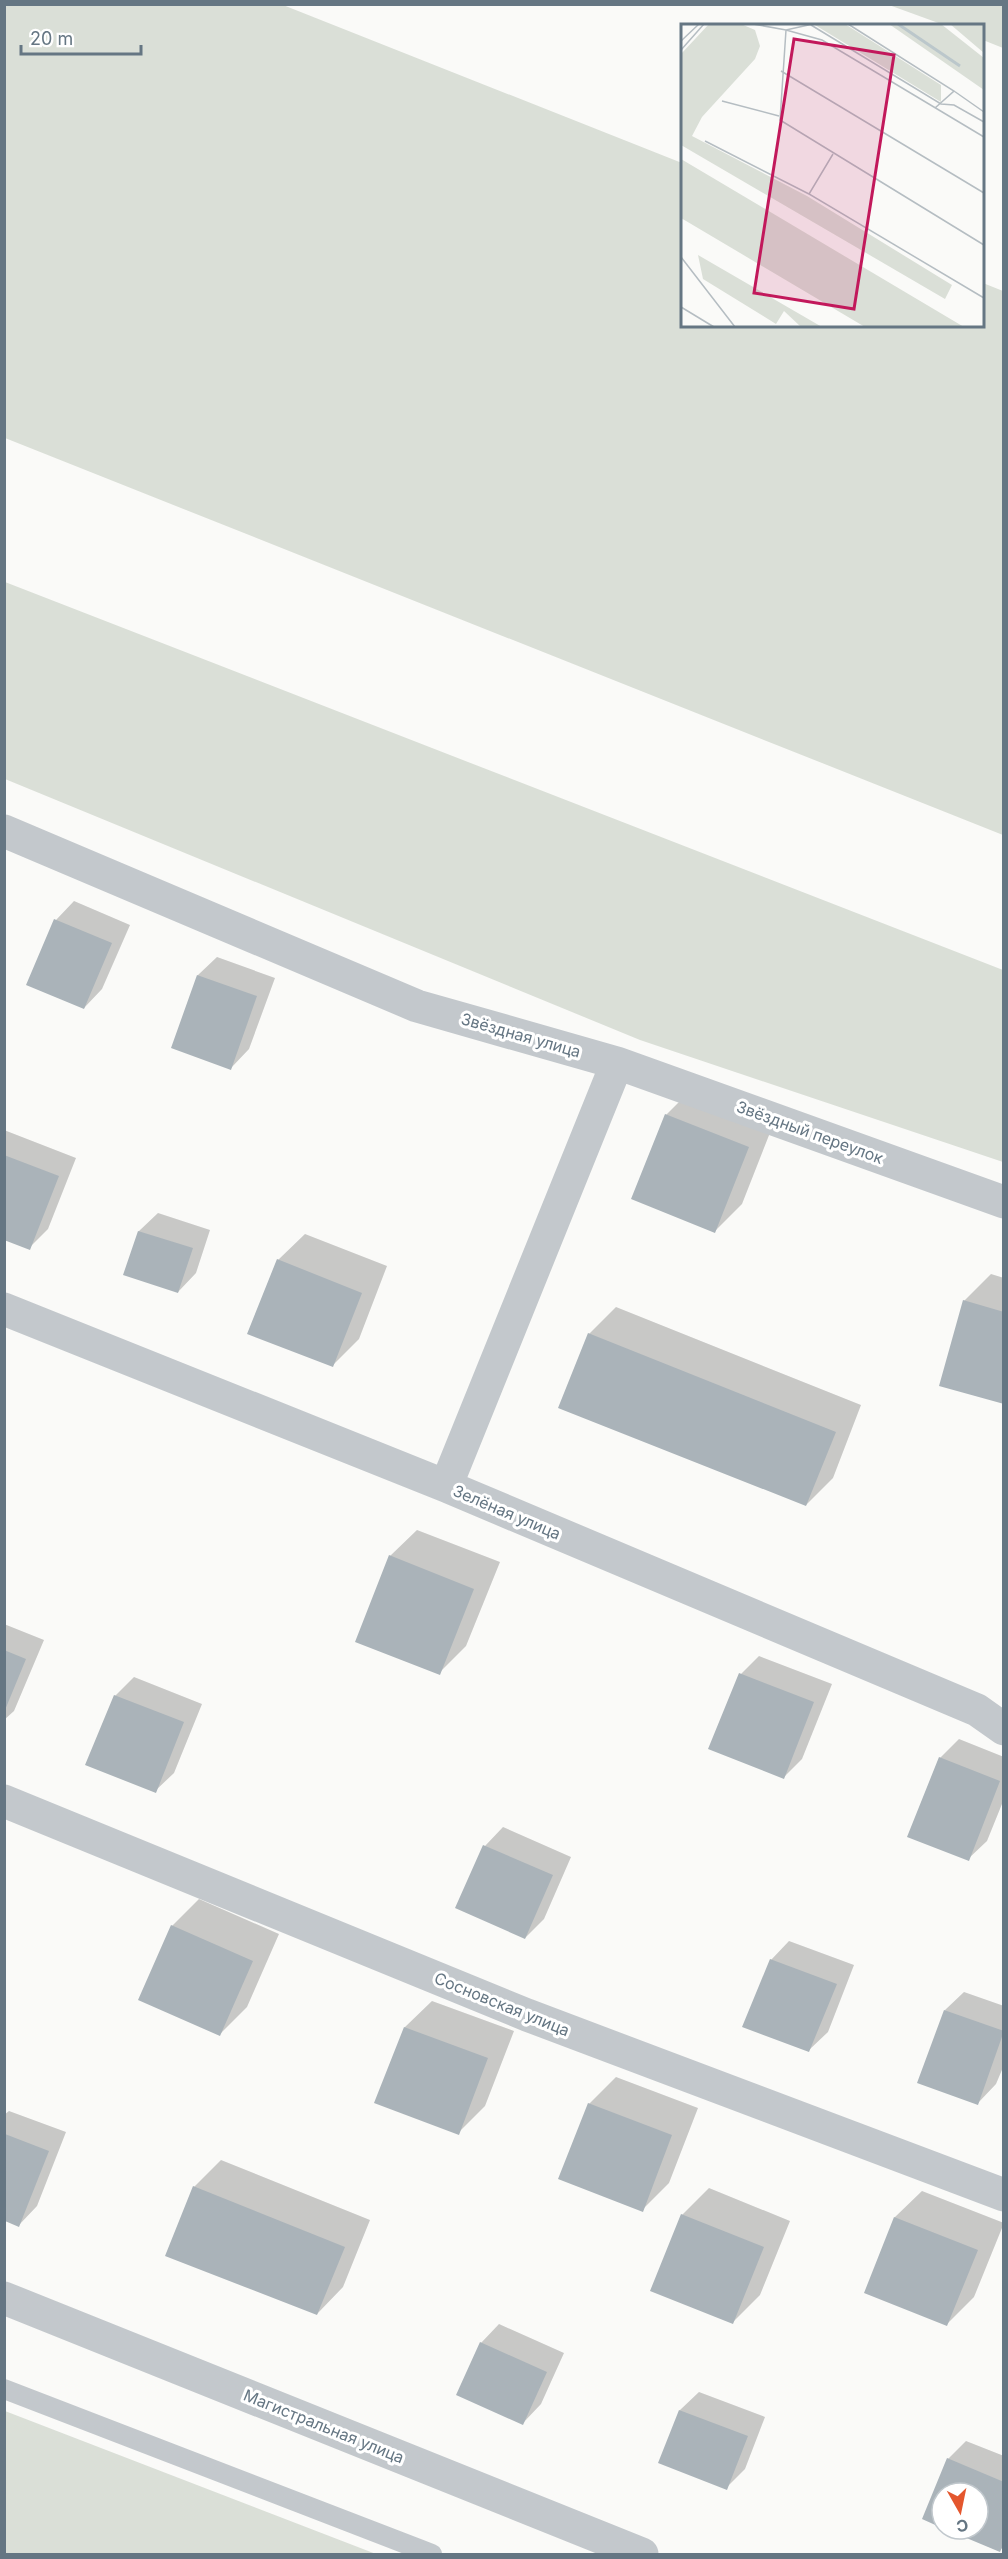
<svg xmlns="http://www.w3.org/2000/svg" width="1008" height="2559" viewBox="0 0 1008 2559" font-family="Inter,sans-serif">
<rect width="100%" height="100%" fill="#fafaf8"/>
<!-- green -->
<path fill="#dadfd7" d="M4,5h279l399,158v163h300l1,-43 20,8v544l-998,-397z
M889,5h114v43l-20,-8 -1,-14 -38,-1z
M5,582l998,388v192l-363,-122 -635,-261z
M4,2411h1l371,143h-371z"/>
<!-- shadow -->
<path fill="#0003" d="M74,901l56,24 -28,64 -18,19 -28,-88z
M217,957l58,21 -26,71 -18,19 -58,-21 25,-72z
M693,1088l82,32 -33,84 -27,27 -49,-116z
M4,1130l72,28 -28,71 -19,19 -25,-10z
M158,1213l52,17 -14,43 -18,19 -53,-18 14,-43z
M305,1234l82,32 -28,73 -27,27 -54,-106z
M991,1274l13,4v124l-40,-101z
M616,1307l245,98 -28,73 -27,27 -217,-171z
M417,1530l83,32 -34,84 -27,27 -49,-117z
M4,1624l40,16 -30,71 -10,9z
M759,1656l73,28 -30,75 -18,18 -43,-103z
M134,1677l68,27 -28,69 -19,18 -40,-95z
M959,1739l45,18v42l-17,42 -19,18 -28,-101z
M503,1827l68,30 -27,62 -19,19 -40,-92z
M199,1899l80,35 -32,73 -27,27 -48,-108z
M789,1941l65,24 -26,67 -19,18 -38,-90z
M964,1992l40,14v59l-8,19 -18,19 -33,-93z
M432,2001l82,30 -29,75 -27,27 -82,-31 29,-75z
M616,2077l82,31 -29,75 -27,27 -53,-106z
M9,2111l57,21 -29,74 -18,19 -15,-5v-105z
M221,2160l149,60 -27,67 -26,27 -123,-127z
M709,2188l81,33 -30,74 -27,27 -51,-107z
M922,2191l82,32 -30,74 -27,27 -81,-32 29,-75z
M499,2324l65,29 -23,51 -18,19 -42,-80z
M699,2392l66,25 -20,52 -19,19 -66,-26 20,-52z
M966,2441l38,15v90l-5,5 -51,-22h30v-36h-36v33l-18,-8 24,-59z"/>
<!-- building -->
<path fill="#aab3b9" d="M54,919l58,24 -28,66 -58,-24z
M197,975l60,21 -26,74 -60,-22z
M665,1114l84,33 -34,86 -84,-34z
M4,1155l55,21 -29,74 -26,-10z
M138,1231l55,17 -15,45 -55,-18z
M277,1259l85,34 -29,74 -86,-33z
M963,1300l41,12v92l-65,-18z
M588,1333l248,99 -30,74 -248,-98z
M389,1555l85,34 -34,86 -85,-33z
M4,1650l22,9 -21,51h-1z
M739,1673l75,29 -30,77 -76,-30z
M114,1695l70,27 -28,71 -71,-28z
M939,1757l61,24 -31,80 -62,-24z
M483,1845l70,30 -28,64 -70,-31z
M171,1925l82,36 -33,75 -82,-36z
M770,1959l67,25 -28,68 -67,-25z
M944,2010l60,21 -26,74 -61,-22z
M404,2027l84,31 -29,77 -85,-32z
M588,2103l84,32 -29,77 -85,-33z
M5,2134l44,17 -30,76 -14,-6z
M193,2186l152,61 -28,68 -152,-59z
M681,2214l83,33 -31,77 -83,-33z
M894,2217l84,33 -31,76 -83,-33z
M480,2342l67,30 -24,53 -67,-30z
M679,2410l69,26 -21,54 -69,-27z
M947,2458l57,24v61l-4,9 -55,-23h33v-36h-36v35l-20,-9z"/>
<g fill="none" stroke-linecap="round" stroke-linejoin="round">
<!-- lane -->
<path stroke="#c3c8cc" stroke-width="20" d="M4,2389l428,165"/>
<!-- street -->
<path stroke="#c3c8cc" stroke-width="33" d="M4,831l413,175 200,57 -171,423
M617,1063l387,139
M4,1309l442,177 531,224 27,19
M4,1801l523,214 477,180
M4,2298l638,256"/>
</g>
<g text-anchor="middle" stroke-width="6" stroke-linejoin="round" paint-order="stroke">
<!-- street labels -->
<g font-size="16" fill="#657683" stroke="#fff">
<text transform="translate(521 1035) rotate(16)" y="6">Звёздная улица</text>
<text transform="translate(810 1132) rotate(20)" y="6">Звёздный переулок</text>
<text transform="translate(507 1512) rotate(23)" y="6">Зелёная улица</text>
<text transform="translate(502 2004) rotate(22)" y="6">Сосновская улица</text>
<text transform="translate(324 2426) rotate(22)" y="6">Магистральная улица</text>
</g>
</g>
<!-- overview -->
<g transform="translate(681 24)">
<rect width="303" height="303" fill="#fafaf8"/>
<path d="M28,0h32l14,6 5,16 -5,13 -53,58 -10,19 115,60 145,89 -7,14 -264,-154v-91zM164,0l96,61v17l-126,-77zM208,0h52l43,34v32zM269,0h34v29zM0,135l283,168h-99l-184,-109zM17,231l124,72h-21l-17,-16 -8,13 -73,-45z" fill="#dadfd7"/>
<path fill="none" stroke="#bbc7cb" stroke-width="3" d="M217,0l62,42"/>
<path fill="none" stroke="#b5bdc2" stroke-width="1.5" d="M72,0l33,6 27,-6M167,0l106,67 -19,17M130,1l130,79 13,1 30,17M105,6l-6,90 204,125M105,6l36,10 162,97M0,17l18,-17M0,26l23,-26M100,47l203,122M273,67l30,21M41,77l57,15M24,117l104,53M152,130l-24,40 175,104M0,233l54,70M0,283l33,20"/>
<path fill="#c2185b" fill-opacity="0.15" stroke="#c2185b" stroke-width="3" d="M113,15l100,16 -40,254 -100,-16z"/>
<rect width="303" height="303" fill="none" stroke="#657683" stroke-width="3"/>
</g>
<!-- border -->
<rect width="1008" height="2559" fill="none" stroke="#657683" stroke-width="12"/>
<!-- north arrow -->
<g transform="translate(960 2511) rotate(171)"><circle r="28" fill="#ffffff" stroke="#c1c8cd" stroke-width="1.5"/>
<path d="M0-4.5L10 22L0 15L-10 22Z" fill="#e4572e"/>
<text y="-9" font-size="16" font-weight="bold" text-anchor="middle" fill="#657683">С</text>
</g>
<!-- scale -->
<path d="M21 45v9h120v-9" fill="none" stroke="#657683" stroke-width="3"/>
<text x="30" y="45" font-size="18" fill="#657683" stroke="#ffffff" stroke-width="4.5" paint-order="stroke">20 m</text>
</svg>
